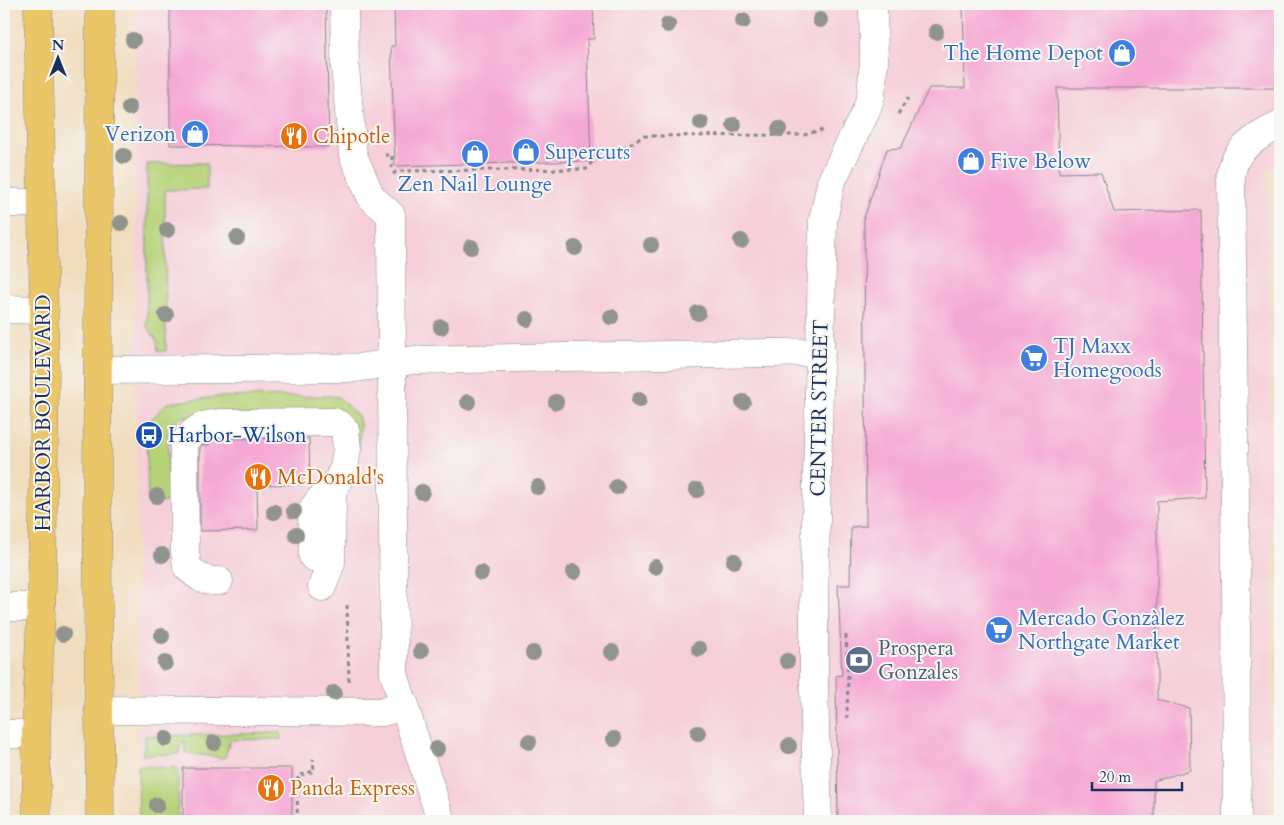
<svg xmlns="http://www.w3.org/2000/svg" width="1284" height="825" viewBox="0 0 1284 825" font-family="Cardo,serif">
<rect width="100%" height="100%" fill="#f6f6f2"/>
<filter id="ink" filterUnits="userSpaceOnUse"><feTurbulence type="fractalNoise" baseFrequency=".02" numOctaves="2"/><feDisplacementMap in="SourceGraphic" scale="10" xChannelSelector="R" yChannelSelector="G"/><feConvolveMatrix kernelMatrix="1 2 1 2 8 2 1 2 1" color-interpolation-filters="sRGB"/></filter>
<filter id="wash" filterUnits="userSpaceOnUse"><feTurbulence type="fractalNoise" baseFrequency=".0096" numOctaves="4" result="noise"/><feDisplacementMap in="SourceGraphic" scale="20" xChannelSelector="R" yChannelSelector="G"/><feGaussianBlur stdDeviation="1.12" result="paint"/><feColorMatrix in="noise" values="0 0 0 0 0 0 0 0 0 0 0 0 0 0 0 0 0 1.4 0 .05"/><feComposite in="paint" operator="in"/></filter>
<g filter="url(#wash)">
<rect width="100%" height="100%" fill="#f1ddbe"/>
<!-- built -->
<path fill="#f6cfd9" d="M135,4h1145v165h-13l5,326 -3,326h-1131z"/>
<!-- green -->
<path fill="#b7d379" stroke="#69816c" d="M207,163v26l-42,1 1,161h-8l-1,-10 -10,-15v-162z
M330,396l8,1 20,19 2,8 -1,25 -3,-9 -142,-27 -31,4 -9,5 -6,9v71l-20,1 -2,-78 21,-22 49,-6z
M281,733v6l-51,1 -5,18 -40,-5v-12l-5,4 -1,9 -37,1 3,-11v-8z
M138,766l40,2v53h-39z"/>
<g id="blocks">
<!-- building -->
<path fill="#f6a8d4" d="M170,4h156l3,143 -159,-2z
M394,4h199l1,35h-7l4,122 -196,5 -4,-120h4z
M963,4h317v84h-223l2,85 42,-1 13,40 87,-2 4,288 -48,3v199l32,8 1,62 -36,11v40h-316l-2,-145 6,-1 -4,-90h12l1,-58 15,-1 -2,-308 23,-69 14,-1 28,-60h36z
M309,438l1,46 -53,1 1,45 -58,1v-83l2,-3h7l1,-4 12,-2z
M183,768h109v53h-109z"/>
</g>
</g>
<g filter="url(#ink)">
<use href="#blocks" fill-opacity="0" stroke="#86868e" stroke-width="1"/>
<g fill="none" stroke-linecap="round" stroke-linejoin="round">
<!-- minor casing -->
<g stroke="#86868e" stroke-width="29">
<path id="minor" d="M344,4l1,63 8,88 18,42 20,18 3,459 47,147
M4,203h38
M4,309l40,1
M99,370l257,-2 58,-8 407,-8
M313,557l-1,-47 8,-11 12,-7
M219,581c-15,1 -21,-4 -32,-14l-2,-16 -1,-108c11,-15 19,-19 37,-20l113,-1 6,3 5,5 2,19 -3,19 -12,24 -1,71 -9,24
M4,607h37
M99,710l284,2 22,-7
M4,734h32
M818,821l-4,-132v-85l9,-383 8,-39 35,-71 5,-15 3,-35 -1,-57
M1237,821l-1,-240 -5,-405c1,-5 2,-11 4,-16 7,-15 31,-29 45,-35"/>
</g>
<!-- major casing -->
<g stroke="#86868e" stroke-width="29">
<path id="major" d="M100,4l-3,485 3,332
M37,821l-1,-87 6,-149 3,-215 -7,-366"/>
</g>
<!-- path -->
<path stroke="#86868e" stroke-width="3" stroke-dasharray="4 4" stroke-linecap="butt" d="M898,114l10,-16
M385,155h7v14
M393,174l4,-3 191,-2 5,-10h11l40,-23 160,-1 16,-5 4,2
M347,605l2,78
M846,635l2,39 -1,44
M297,821l1,-45 16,-5 -1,-12"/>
<!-- minor -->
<use href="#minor" stroke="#fff" stroke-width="28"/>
<!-- major -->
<use href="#major" stroke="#ebc669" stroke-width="28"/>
</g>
<!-- trees -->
<g fill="#91948d">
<circle cx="820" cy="20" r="8"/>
<circle cx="743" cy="21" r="8"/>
<circle cx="668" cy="25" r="8"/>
<circle cx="936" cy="32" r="8"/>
<circle cx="133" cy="40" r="8"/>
<circle cx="129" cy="108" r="8"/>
<circle cx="701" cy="123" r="8"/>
<circle cx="734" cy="125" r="8"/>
<circle cx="779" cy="129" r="8"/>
<circle cx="124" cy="156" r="8"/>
<circle cx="121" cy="223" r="8"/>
<circle cx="167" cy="230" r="8"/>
<circle cx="237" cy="238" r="8"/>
<circle cx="741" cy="241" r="8"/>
<circle cx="651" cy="245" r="8"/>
<circle cx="471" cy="247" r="8"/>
<circle cx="575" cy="248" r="8"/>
<circle cx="698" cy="313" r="8"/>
<circle cx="166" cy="315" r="8"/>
<circle cx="611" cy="317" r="8"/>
<circle cx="527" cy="319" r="8"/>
<circle cx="441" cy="327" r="8"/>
<circle cx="639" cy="400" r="8"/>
<circle cx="468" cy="402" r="8"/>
<circle cx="556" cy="402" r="8"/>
<circle cx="743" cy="402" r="8"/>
<circle cx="538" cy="487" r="8"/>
<circle cx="617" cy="487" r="8"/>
<circle cx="697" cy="490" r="8"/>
<circle cx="422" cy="492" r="8"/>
<circle cx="157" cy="496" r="8"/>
<circle cx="294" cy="511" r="8"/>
<circle cx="274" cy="512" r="8"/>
<circle cx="296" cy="535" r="8"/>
<circle cx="162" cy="555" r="8"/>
<circle cx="734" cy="561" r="8"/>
<circle cx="655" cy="567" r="8"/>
<circle cx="574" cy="572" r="8"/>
<circle cx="481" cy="573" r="8"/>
<circle cx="63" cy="634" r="8"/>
<circle cx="162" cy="636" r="8"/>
<circle cx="699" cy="649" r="8"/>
<circle cx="421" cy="651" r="8"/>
<circle cx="612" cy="652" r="8"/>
<circle cx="533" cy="653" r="8"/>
<circle cx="787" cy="661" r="8"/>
<circle cx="165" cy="663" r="8"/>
<circle cx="334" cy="693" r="8"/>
<circle cx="698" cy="733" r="8"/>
<circle cx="166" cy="739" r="8"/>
<circle cx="614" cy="739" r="8"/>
<circle cx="529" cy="742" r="8"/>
<circle cx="214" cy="743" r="8"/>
<circle cx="789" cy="746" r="8"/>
<circle cx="437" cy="749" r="8"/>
<circle cx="157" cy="805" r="8"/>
</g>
</g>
<!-- icons -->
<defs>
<g id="shop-disc" transform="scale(1.4375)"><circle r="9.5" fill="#3f7fe0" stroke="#f6f6f2"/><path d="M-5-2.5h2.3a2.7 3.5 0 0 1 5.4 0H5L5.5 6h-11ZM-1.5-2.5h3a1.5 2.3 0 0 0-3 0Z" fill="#fff"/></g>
<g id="restaurant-disc" transform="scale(1.4375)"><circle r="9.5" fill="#e8710a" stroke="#f6f6f2"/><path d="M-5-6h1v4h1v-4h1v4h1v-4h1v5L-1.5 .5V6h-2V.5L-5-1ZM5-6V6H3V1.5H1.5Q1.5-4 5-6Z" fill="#fff"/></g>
<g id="supermarket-disc" transform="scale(1.4375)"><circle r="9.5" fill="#3f7fe0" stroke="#f6f6f2"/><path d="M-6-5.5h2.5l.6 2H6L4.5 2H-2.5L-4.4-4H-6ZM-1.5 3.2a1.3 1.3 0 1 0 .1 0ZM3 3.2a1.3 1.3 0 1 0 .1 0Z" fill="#fff"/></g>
<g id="bus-disc" transform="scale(1.4375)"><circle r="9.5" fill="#1a4fb4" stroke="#f6f6f2"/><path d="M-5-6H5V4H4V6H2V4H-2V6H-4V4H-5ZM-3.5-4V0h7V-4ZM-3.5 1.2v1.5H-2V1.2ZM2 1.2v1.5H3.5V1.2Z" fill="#fff"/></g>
<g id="bank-disc" transform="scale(1.4375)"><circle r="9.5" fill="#5c6f8a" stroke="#f6f6f2"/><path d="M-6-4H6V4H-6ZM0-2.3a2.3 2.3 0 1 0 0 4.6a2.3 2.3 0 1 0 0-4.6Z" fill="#fff"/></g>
</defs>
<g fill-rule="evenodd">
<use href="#shop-disc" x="1122" y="53"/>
<use href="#shop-disc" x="195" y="134"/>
<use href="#restaurant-disc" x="294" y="136"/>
<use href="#shop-disc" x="526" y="152"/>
<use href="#shop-disc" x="475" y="154"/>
<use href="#shop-disc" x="971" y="161"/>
<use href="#supermarket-disc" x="1034" y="358"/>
<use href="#bus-disc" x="149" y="435"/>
<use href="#restaurant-disc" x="258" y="477"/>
<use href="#supermarket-disc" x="999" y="630"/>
<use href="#bank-disc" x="859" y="660"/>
<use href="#restaurant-disc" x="271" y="788"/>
</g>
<g text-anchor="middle" stroke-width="4" stroke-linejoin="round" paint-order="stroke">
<!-- shop labels -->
<g font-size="21" fill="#366cbe" stroke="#f6f6f2" text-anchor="start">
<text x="1103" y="60" text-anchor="end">The Home Depot</text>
<text x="176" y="141" text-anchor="end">Verizon</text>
<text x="545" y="159">Supercuts</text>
<text x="990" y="168">Five Below</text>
<text x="475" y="191" text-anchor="middle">Zen Nail Lounge</text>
<text x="1053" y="353">TJ Maxx<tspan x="1053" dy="24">Homegoods</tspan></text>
<text x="1018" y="625">Mercado Gonzàlez<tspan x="1018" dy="24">Northgate Market</tspan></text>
</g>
<!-- food labels -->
<g font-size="21" fill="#c56008" stroke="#f6f6f2" text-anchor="start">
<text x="313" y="143">Chipotle</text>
<text x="277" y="484">McDonald's</text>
<text x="290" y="795">Panda Express</text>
</g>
<!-- street labels -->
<g font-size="21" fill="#1b2f5e" stroke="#f6f6f2">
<text transform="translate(819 408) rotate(-89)" y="7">CENTER STREET</text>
<text transform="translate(43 413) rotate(-90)" y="7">HARBOR BOULEVARD</text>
</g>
<!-- transit labels -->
<g font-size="21" fill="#164399" stroke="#f6f6f2" text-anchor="start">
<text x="168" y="442">Harbor-Wilson</text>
</g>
<!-- service labels -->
<g font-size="21" fill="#4e5e75" stroke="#f6f6f2" text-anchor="start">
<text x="878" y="655">Prospera<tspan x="878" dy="24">Gonzales</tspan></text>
</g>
</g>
<!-- margin -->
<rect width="1284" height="825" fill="none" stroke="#f6f6f2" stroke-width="20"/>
<!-- north arrow -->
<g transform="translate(58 58)" stroke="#f6f6f2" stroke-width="4" paint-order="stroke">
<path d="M0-4L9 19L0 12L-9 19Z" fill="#1b2f5e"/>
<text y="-8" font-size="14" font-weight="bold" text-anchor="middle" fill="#1b2f5e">N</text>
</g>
<!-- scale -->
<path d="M1092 782v8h90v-8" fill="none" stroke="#1b2f5e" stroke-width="2.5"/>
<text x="1099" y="782" font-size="15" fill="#1b2f5e" stroke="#f6f6f2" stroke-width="4" paint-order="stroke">20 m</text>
</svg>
